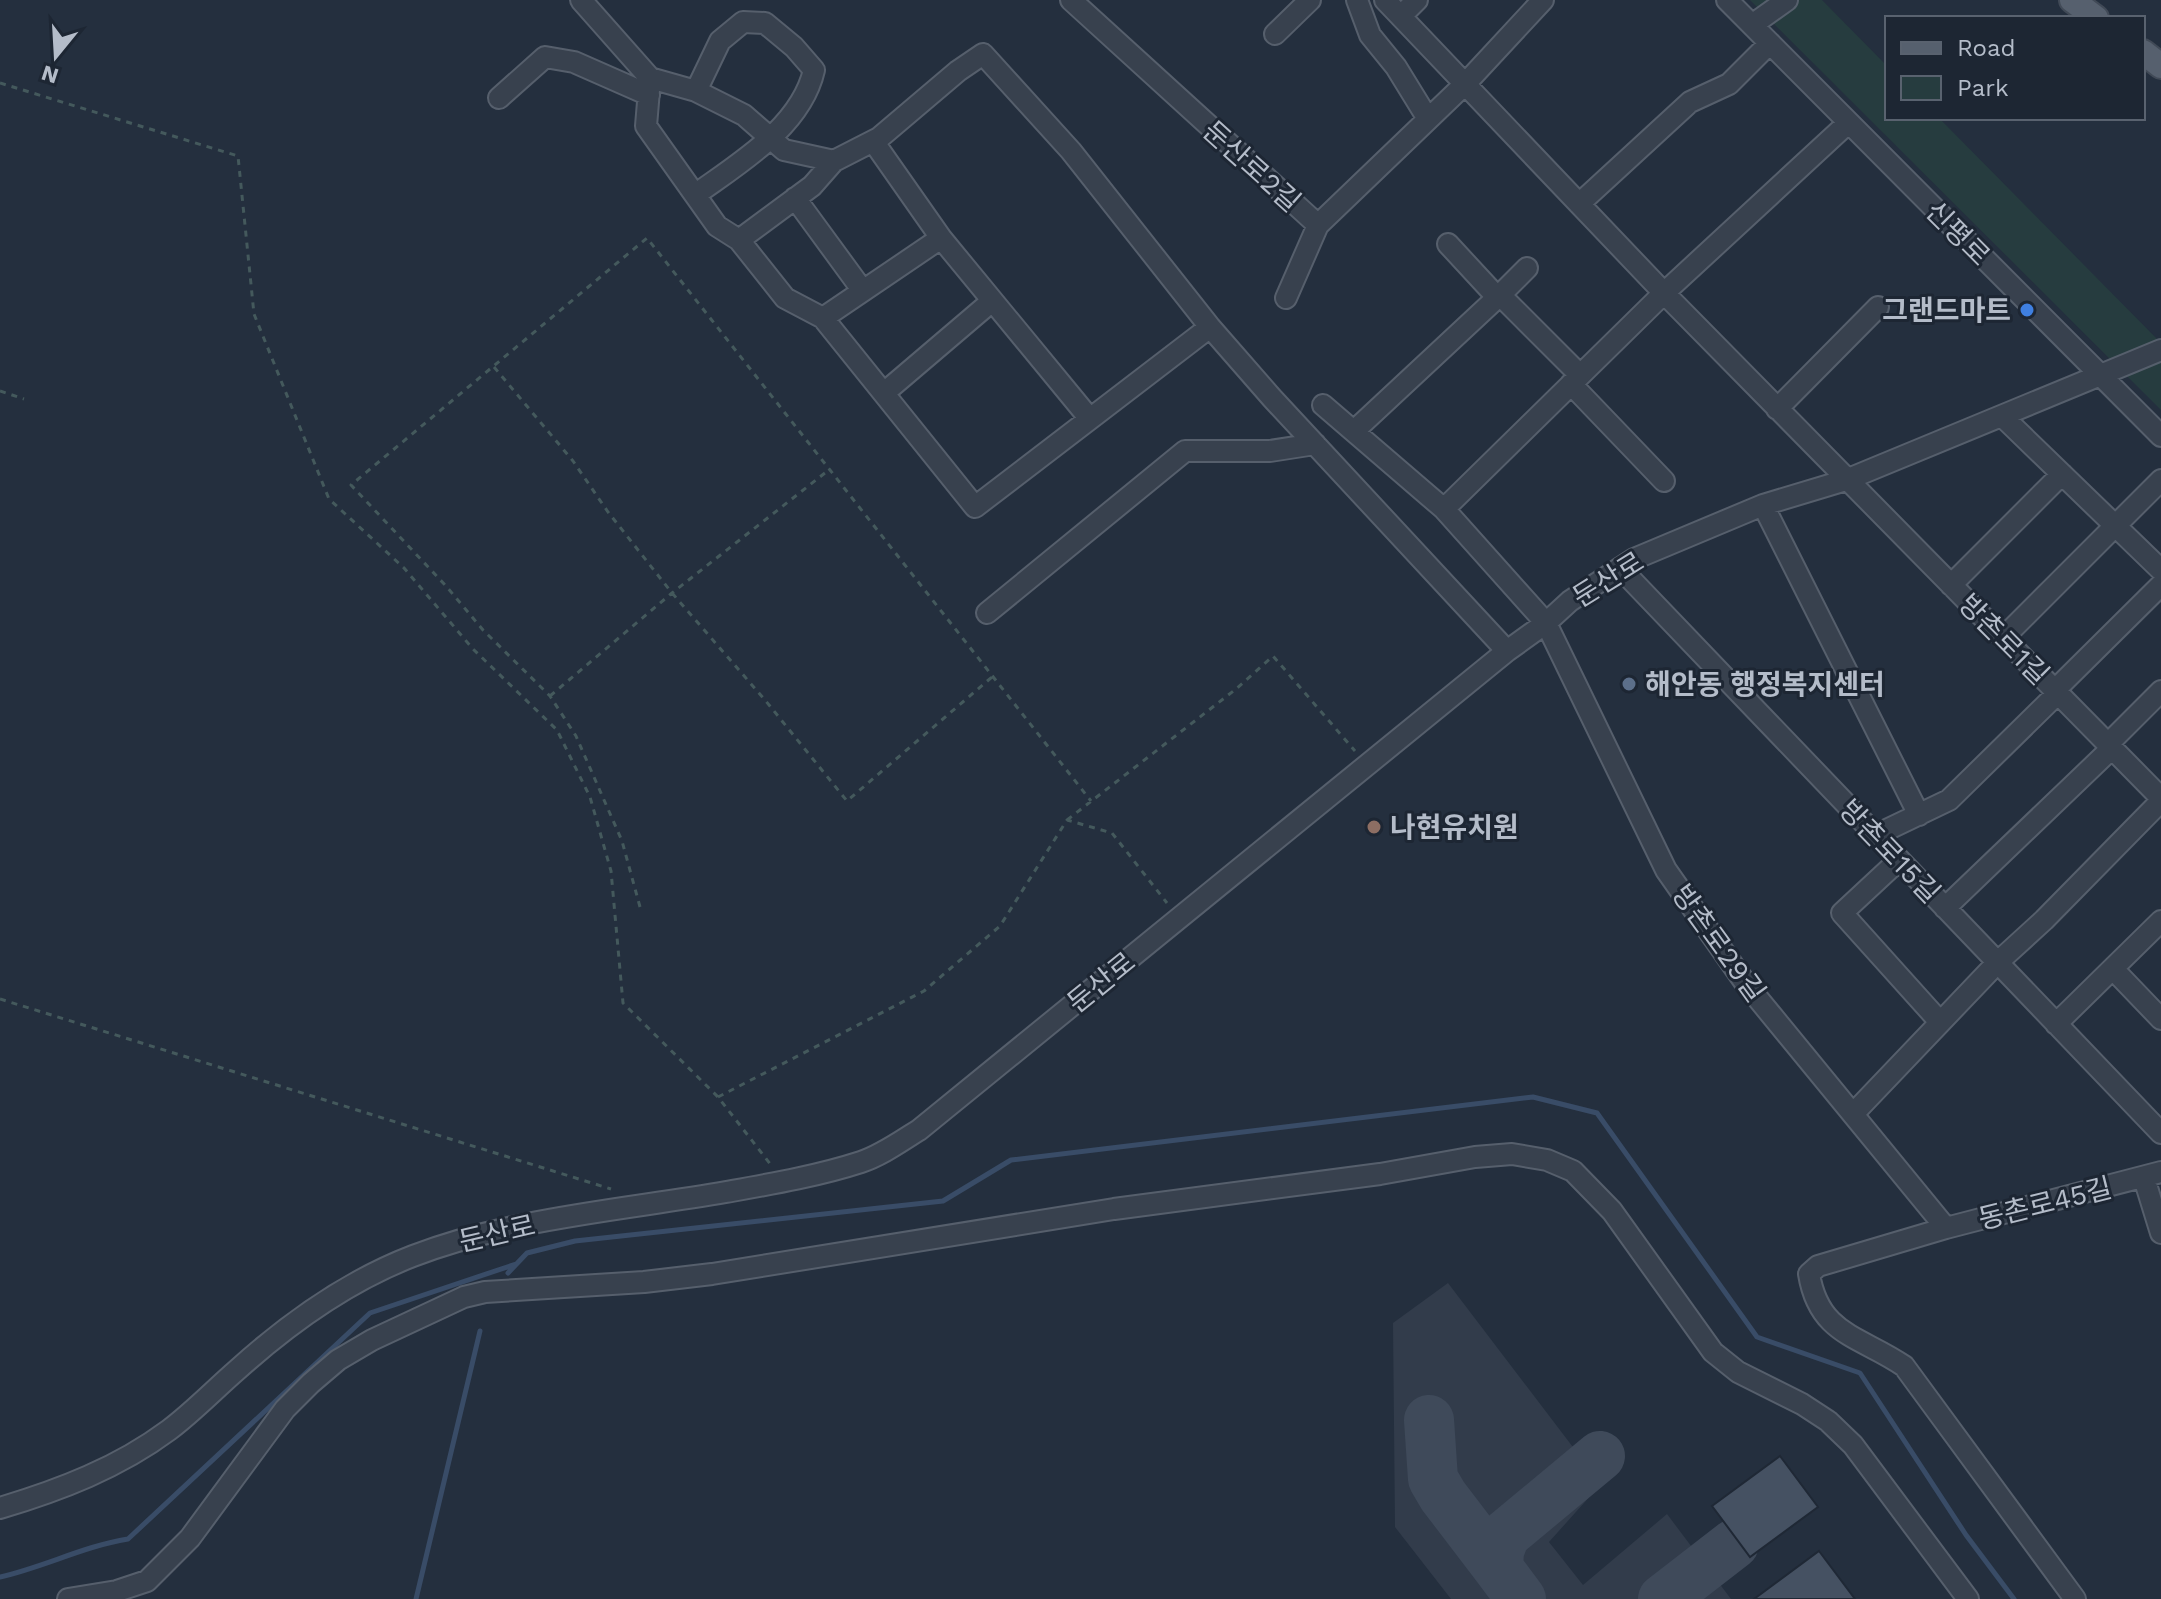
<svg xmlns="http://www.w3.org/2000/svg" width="2161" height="1599" viewBox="0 0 2161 1599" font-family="'Work Sans','Noto Sans KR',sans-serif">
<rect width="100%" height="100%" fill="#242f3e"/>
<!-- airport -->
<path fill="#323c4b" d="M1448,1283l153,201 -52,58 34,43 84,-71 64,85h-280l-56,-72 -2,-204z"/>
<!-- green -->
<path fill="#263c3f" d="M1750,0h72l65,66v52h52l222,225v67z"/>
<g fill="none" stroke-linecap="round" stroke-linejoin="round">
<!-- stream -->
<path stroke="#394c67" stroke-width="5" d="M508,1273l19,-20 48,-12 368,-40 68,-41 522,-63 64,16 160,224 103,36 106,162 48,64
M0,1577c44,-10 84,-31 128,-38l242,-226 146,-49
M416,1599l64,-268"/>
<!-- taxiway -->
<path stroke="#3f4a5a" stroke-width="50" d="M1429,1420l4,59 10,17 55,72
M1521,1599l-23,-31 1,-17 6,-16 95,-79
M1663,1599l71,-55"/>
</g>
<!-- building -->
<path fill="#455162" stroke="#1f2835" stroke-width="2" d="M1780,1456l38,51 -68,50 -38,-51z
M1819,1551l36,48h-101z"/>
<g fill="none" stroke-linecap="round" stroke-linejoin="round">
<!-- minor casing -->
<g stroke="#565f6c" stroke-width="24">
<path id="minor" d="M581,0l69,78 46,13 48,24 40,35 50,11 45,-23 79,-67 25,-17 88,97 139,176 62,71 235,253
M1071,0l247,225
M1357,0l13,35 26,32 32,52
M1385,0l279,293 497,505
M1727,0l434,436
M1401,16l16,-16
M1752,25l35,-25
M1275,34l35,-34
M650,78l-4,48 71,100 22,14 46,58 38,20 152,189 235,-180
M499,98l46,-41 29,5 75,33
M695,195c44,-32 106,-68 119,-125l-20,-23 -29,-24 -22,-1 -23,19 -24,50
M795,198l68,93
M1579,204l111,-102 39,-18 41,-41
M941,238l149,181
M739,240l73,-54 22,-25
M1448,244l49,53
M1527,268l-27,27 80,80
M1286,298l32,-73 148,-142 77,-83
M823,318l118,-80 -68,-97
M1571,384l93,97
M884,393l108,-92
M1323,405l121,104 102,114 120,247 80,114 200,244
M1777,409l101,-102
M2003,417l158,153
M1354,431l146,-136
M1763,505l156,310
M1444,509l220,-216 184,-170
M1620,568l541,565
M1951,585l111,-111
M987,613l198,-162h85l45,-7
M2003,638l158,-158
M2055,690l106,-105
M2108,744l53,-53
M1876,835l73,-35 109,-107
M1899,860l-57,53 98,109
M1945,908l167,-160
M2114,970l47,49
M2056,1024l105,-103
M1853,1114l145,-152 46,-42 117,-119
M2144,1178l17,55
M0,1508c60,-18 118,-40 169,-78 24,-18 45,-40 68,-60 51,-46 111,-89 176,-114 99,-38 209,-46 313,-64 45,-8 92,-16 135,-30 21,-7 40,-21 58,-32l588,-479 39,-28 24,-22 64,-42 129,-54 83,-25 315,-130
M68,1599l49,-8 30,-10 43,-43 95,-129 26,-26 27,-23 34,-20 92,-43 21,-5 159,-10 68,-8 402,-65 266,-35 95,-17 37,-3 35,6 26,11 39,40 101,141 25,20 64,32 26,17 25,24 115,154
M2075,1599l-171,-233c-44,-30 -85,-31 -95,-92l9,-8 128,-38 215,-56"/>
</g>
<!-- major casing -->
<g stroke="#414a57" stroke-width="28">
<path id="major" d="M2072,0l24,18
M2143,52l18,14"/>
</g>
<!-- path -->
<path stroke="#44595c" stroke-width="3" stroke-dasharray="6 6" stroke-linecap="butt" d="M0,83l238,73 16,158 75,185 75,69 69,81 84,81 33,67 21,74 12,132 95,94 53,68
M494,367l79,94 35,51 64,81 93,107 82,101 145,-124
M0,391l24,8
M550,696l122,-103 158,-124
M1067,820l169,-131 37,-33 82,95
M640,907l-18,-66 -46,-105 -26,-40 -67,-66 -37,-44 -95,-101 296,-247 444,563
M0,999l611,190
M718,1097l206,-106 76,-65 67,-106 45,13 55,70"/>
<!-- minor -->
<use href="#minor" stroke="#38414e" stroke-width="20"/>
<!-- major -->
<use href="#major" stroke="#56606e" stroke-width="24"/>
</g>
<!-- markers -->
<circle fill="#3f7fe0" stroke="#1d2633" stroke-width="3" cx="2027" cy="310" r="8"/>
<circle fill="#5c6f8a" stroke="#1d2633" stroke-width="3" cx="1629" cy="684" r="8"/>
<circle fill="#8d6e63" stroke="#1d2633" stroke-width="3" cx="1374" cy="827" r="8"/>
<g text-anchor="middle" stroke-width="6" stroke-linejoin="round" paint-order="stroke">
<!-- street labels -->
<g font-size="28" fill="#b4bcc9" stroke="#1d2633">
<text transform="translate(1252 166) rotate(42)" y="10">둔산로2길</text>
<text transform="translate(1958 233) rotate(45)" y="10">신평로</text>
<text transform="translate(1608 579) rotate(-32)" y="10">둔산로</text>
<text transform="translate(2004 639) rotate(45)" y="10">방촌로1길</text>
<text transform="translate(1890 851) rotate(46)" y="10">방촌로15길</text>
<text transform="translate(1719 943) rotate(54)" y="10">방촌로29길</text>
<text transform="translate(1101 982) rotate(-39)" y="10">둔산로</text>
<text transform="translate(2045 1203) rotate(-14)" y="10">동촌로45길</text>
<text transform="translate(497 1233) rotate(-13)" y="10">둔산로</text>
</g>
<!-- poi labels -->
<g font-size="28" font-weight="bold" fill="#b4bcc9" stroke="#1d2633" text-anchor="start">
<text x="2011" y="320" text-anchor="end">그랜드마트</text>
<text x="1645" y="694">해안동 행정복지센터</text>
<text x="1390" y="837">나현유치원</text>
</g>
</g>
<!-- legend -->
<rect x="1885" y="16" width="260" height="104" fill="#1d2633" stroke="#59626f" stroke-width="2"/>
<rect x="1901" y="42" width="40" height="12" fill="#56606e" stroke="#59626f" stroke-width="2"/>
<text x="1957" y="56" font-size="24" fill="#b4bcc9">Road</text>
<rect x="1901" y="76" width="40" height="24" fill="#263c3f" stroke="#59626f" stroke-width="2"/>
<text x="1957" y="96" font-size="24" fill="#b4bcc9">Park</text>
<!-- north arrow -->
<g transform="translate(56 56) rotate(198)" stroke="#1d2633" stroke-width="6" paint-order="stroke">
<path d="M0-6L14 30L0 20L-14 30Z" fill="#b4bcc9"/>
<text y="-12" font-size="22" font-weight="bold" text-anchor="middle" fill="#b4bcc9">N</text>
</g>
</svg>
